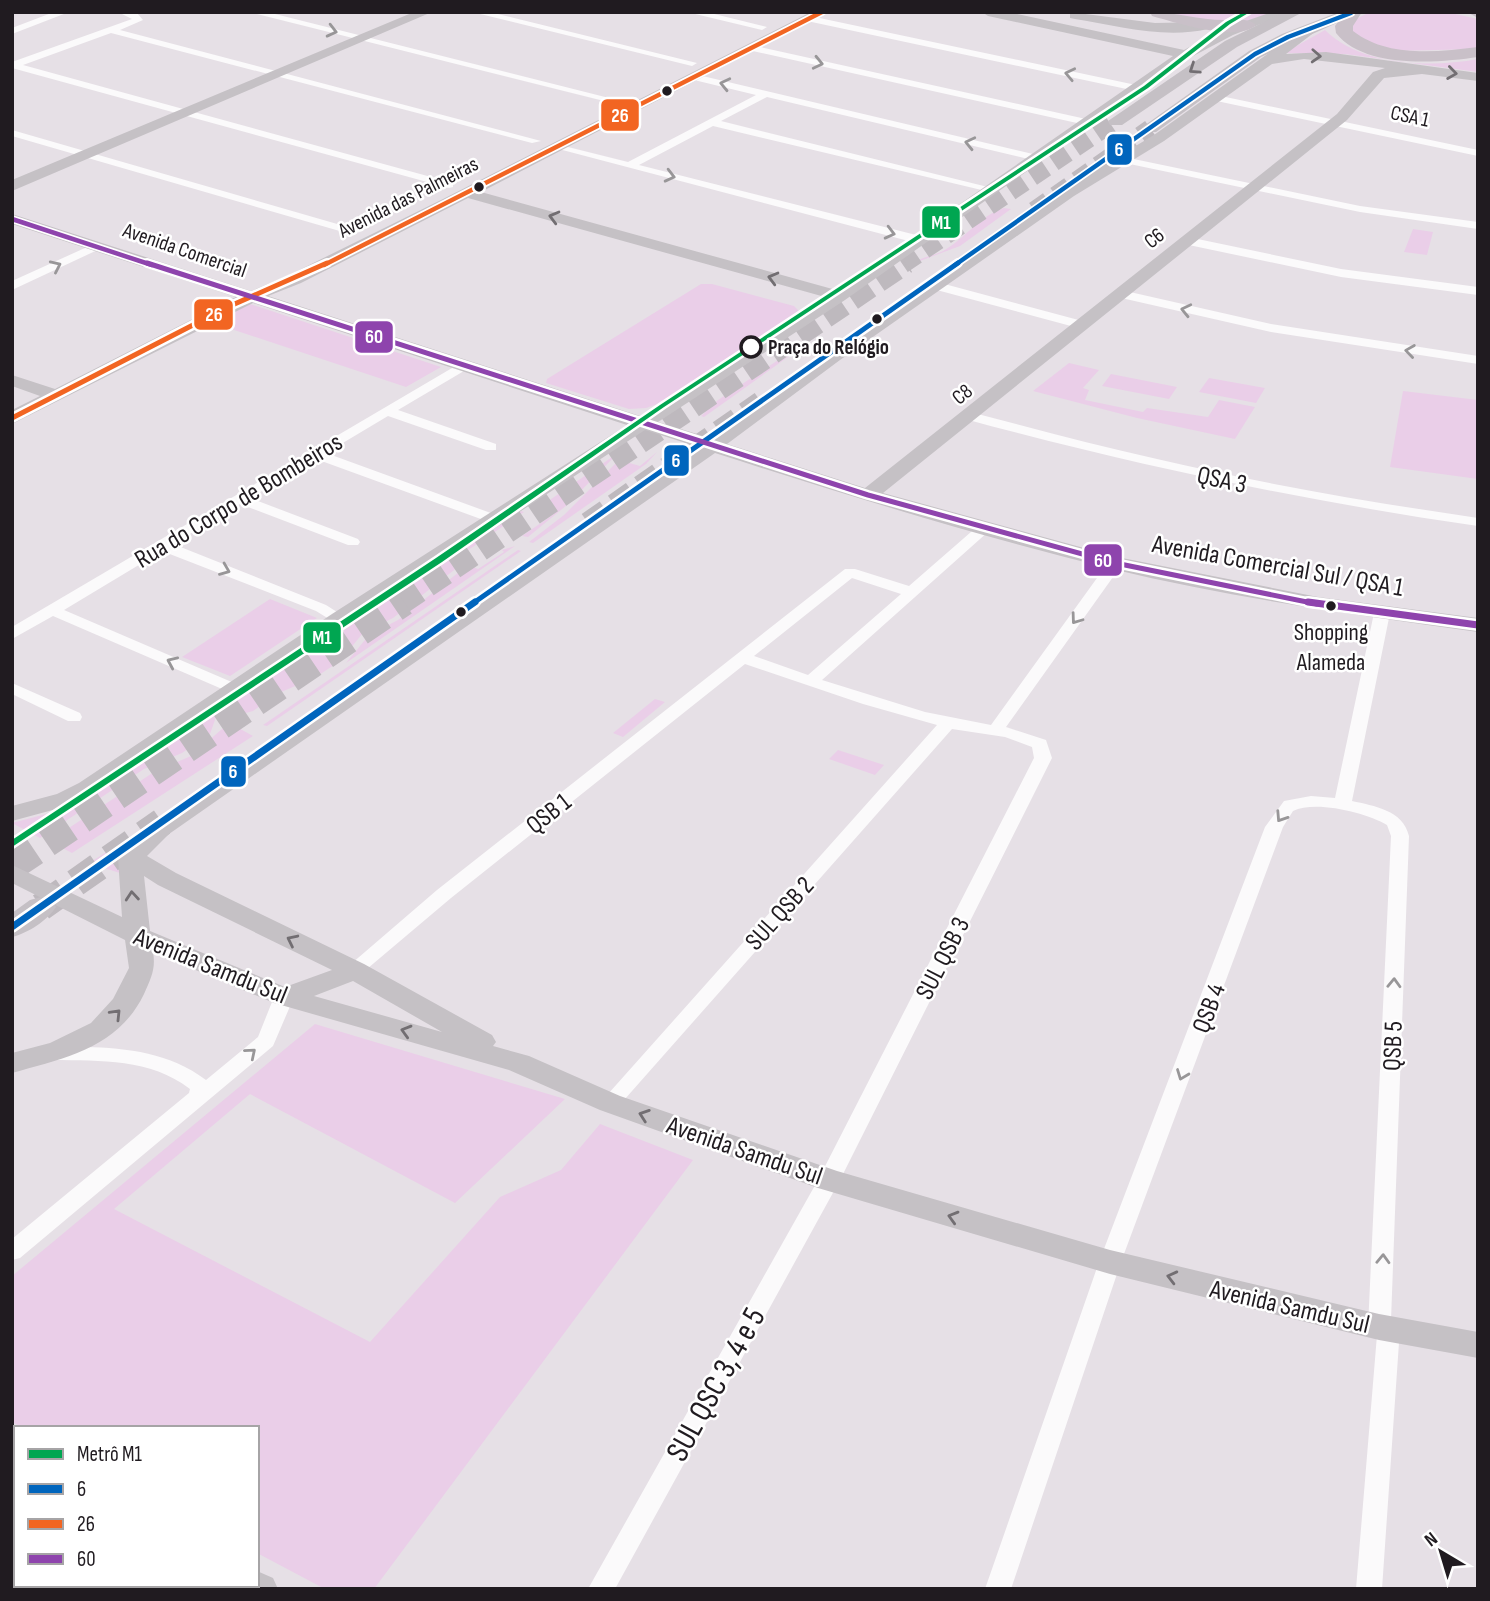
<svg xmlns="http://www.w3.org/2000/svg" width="1490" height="1601" viewBox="0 0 1490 1601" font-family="'Sofia Sans Condensed',sans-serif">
<rect width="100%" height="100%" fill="#e6e0e6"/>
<!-- green -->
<path fill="#eacee8" d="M1161,12h111l-23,10 -17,2z
M1370,12h76l32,7v30l-86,2 -42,-16 2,-14z
M1325,30c36,36 105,38 153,29v13l-133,-18 -61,-1z
M1004,208l7,1 -51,37 -48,18c9,-7 21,-8 31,-13 23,-13 36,-35 61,-43z
M1413,229l20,3 -6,23 -23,-3z
M701,284h11l82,22 5,5 -139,92 -14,5 -17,1 -83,-26 1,-4z
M247,303l194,64 -35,20 -196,-65z
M807,341l2,1 -105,75 -3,-1 17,-16z
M1069,363l30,7 -16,18 6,2 -4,10 58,12 4,-4 61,9 11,-17 36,7 -20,32 -98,-21 -104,-27z
M1111,374l66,13 -8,12 -67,-13z
M1209,378l56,10 -9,15 -57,-11z
M1403,391l75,9v79l-88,-12z
M657,452l-11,12 -113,79 -4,-1 35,-27 55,-55 21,6z
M618,453l-51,52 -39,32 -6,-1 32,-22 -2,-4 -11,-4z
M521,511l3,1 -69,47 8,4 -70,55 -30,15 -23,28 -24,16 -37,16 -26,18 -7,2 -19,-8z
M515,546l-169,117 23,-28 29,-15 70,-55 10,4 26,-17 -2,-2z
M518,550l3,1 -254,175 -4,-1z
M270,599l47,19 -87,58 -48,-19z
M655,699l10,3 -42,35 -10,-4z
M212,715l4,2 -6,17 -28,19 -38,16 -104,69 -28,-15 57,-15z
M235,726l18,10 -181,117 -23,-12 105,-69 37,-16 31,-27z
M838,750l46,15 -9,10 -46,-16z
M201,792l-72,84 -40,-13z
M315,1024l250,75 -110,104 -205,-109 -136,115 256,133 130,-145 61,-27 39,-46 93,36 -319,429h-49l-68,-36v-125h-234l-11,-6v-146z"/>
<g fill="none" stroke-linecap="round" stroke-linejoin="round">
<!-- primary-tunnel-far2 -->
<path stroke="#beb9be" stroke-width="17" stroke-dasharray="17 9" stroke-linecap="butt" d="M1034,210l116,-82
M903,265l213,-144"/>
<!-- primary-tunnel-far1 -->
<path stroke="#beb9be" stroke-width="22" stroke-dasharray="22 10" stroke-linecap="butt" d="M588,523l173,-121
M401,604l505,-341"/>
<!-- primary-tunnel -->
<path stroke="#beb9be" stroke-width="28" stroke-dasharray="28 14" stroke-linecap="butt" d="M12,867l392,-265
M41,907l121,-85"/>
<!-- street -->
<path fill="#fbfafb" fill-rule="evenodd" d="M54,12h15l-57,22v-6z
M118,12l19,1 6,7 -23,10 421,111 -9,2 -421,-110 -88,32 430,118v4l-4,1 -437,-120v-6l120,-43z
M249,12h18l354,89 -5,3z
M472,12h18l207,51 -5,3z
M687,12h19l61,15 -5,3z
M810,16l326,69 5,3 -5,3 -329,-70 -2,-2z
M751,45l335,74 5,3 -5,3 -338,-75v-4z
M694,74l343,81 5,3 -5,3 -270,-64 -46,24 275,68 -6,3 -277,-66 -74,39 285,72v6l-4,1 -369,-97 5,-3 72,18 128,-67 -66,-16v-4z
M1216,95l262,55v6l-266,-56 -1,-2z
M12,130l346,100 2,2 -10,2 -338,-98z
M1124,157l236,49 118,16v7l-118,-17 -240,-50v-4z
M1188,237l153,32 137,18v8l-137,-18 -157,-33v-6z
M96,243l10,3 -94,44v-9z
M937,282l149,40 2,3 -6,4 -149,-40v-6z
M1121,290l150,34 207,32v8l-207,-32 -154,-35 -2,-3z
M464,361l7,4 -2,3 -71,42 98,34v6h-10l-98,-34 -62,37 173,63 2,3 -2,3h-10l-173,-63 -66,39 108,41 2,3 -2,3h-10l-108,-41 -67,40 153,61 22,14 -2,3h-12l-18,-11 -154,-60 -98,59 177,76 2,3 -2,3h-12l-176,-76 -41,23v-12z
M970,412c62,16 124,33 187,47 106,25 213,43 321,59v8c-174,-25 -344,-61 -513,-107v-6z
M984,524l5,1 2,3 -2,3 -167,149 103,32 66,13 119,-165h10l3,3 -117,164 40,13 6,18 -212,422 -225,409h-27l230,-409 216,-422 -2,-11 -27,-10 -53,-8 -335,379 -7,2 -7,-2 -3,-5 337,-378 -74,-21 -118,-40 -294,234 -90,76h-14l-3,-4 93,-80 408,-321h10l54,17 70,-61zM852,578l49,16 -93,81 -54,-19z
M1382,608l8,5 -38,188c22,5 51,9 57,35l-18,484 6,2 3,6 -18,261h-26l21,-254 -6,-2 -3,-6 23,-491 -4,-11c-21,-12 -71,-25 -94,-14l-10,16 -162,435 -110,327h-26l114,-327 166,-435 19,-26 27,-5 24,2 39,-185z
M12,683l68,30 2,4 -2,4h-12l-56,-27z
M284,990l7,2 3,5 -21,49 -253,212 -8,2v-21l177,-146 1,-4c-40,-31 -89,-28 -137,-29l-7,-2 -3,-5 3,-5c12,-3 26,-1 39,-1 43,1 85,6 121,33l52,-43 16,-40 3,-5z
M156,1585h27l-2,4h-27z"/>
<!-- secondary -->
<path fill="#c5c1c5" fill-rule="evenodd" d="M414,12h18l-420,179v-11z
M811,12h17l-347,180 355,98 337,-234 -185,-40 -6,-4h26l176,38 39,-21 49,-17h19l-58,23 -53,28 -335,237 -187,122 52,16 118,-86 234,-162 92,-55 154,-110h10l2,3 -34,26 40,-2 152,21v8l-56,-7 -38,4 -37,42 -464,373 234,64 201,40 160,21v14c-123,-17 -245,-34 -366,-63 -134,-33 -266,-74 -397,-116l-546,381 -22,22 29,17 188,91 128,71 4,7 -3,4 36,10 91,40 217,75 273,79 269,64 99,18v26l-99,-18 -269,-66 -292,-86 -218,-78 -91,-40 -235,-67 -121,-51c3,17 -2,26 -9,42 -26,54 -79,64 -132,79v-20l38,-10 41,-20 22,-24 16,-31 -4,-28 -113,-57v-18l110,52 -4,-59 33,-34 547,-377 -53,-17 -297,194 -251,169 -22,11 -63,17v-15l45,-12 22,-11 253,-169 295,-189 -374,-122 -241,121v-14l28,-14 -28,-10v-11l43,14 181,-92 -224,-73v-10l239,77 38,-16 154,-76zM1304,59l81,9 -12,4 -36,42 -472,374 -138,-44 113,-84 234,-164 90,-55 108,-77zM468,198l357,99 -185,119 -372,-120 33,-13zM144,876l14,9 174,85 -47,17 -135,-56zM353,981l89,51 -128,-36z
M1070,12l85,11 48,-1 7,4 -2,3c-44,10 -90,-3 -133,-10l-5,-1z
M12,1439l4,1v29l-4,-1z
M257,1571l16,7 5,11h-42l-2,-4h23z"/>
<!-- primary -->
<path fill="#c5c0c5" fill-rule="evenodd" d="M1284,12h19l-66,35 -115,78h-12l-2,-4 117,-80z
M1339,12l20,1 -98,44 -105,75h-12l-3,-4 108,-77 33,-17z
M41,897l11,3 4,7c-9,14 -28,26 -44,30v-24l18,-13z"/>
<!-- highway -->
<path fill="#c9c0c8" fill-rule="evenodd" d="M1150,12c27,0 51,9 79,8 10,0 20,-2 27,5 -18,18 -82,-3 -104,-9z
M1345,12h17l-9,14v5c35,27 84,21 125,16v10c-40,6 -114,12 -142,-24l-1,-7z
M1467,12h11v6z"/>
<!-- bus-1-far2 casing -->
<g stroke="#fff" stroke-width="8">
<path id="bus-1-far2" d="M955,265l300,-211 33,-17 63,-24"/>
</g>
<!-- bus-1-far1 casing -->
<g stroke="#fff" stroke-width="10">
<path id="bus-1-far1" d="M472,604l486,-341"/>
</g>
<!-- bus-1 casing -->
<g stroke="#fff" stroke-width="12">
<path id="bus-1" d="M12,927l463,-325"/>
</g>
<!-- bus-2-far1 casing -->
<g stroke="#fff" stroke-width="8">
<path id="bus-2-far1" d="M324,265l498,-253"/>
</g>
<!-- bus-2 casing -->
<g stroke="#fff" stroke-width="10">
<path id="bus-2" d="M12,418l218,-112 97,-43"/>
</g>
<!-- bus-3-far2 casing -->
<g stroke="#fff" stroke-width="8">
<path id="bus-3-far2" d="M12,219l140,46"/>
</g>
<!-- bus-3-far1 casing -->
<g stroke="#fff" stroke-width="10">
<path id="bus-3-far1" d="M147,263l721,232 247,68 202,41"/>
</g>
<!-- bus-3 casing -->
<g stroke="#fff" stroke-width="12">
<path id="bus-3" d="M1308,602l170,23"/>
</g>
<!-- bus-1-far2 -->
<use href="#bus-1-far2" stroke="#0065bd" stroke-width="4.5"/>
<!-- bus-1-far1 -->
<use href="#bus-1-far1" stroke="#0065bd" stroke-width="5"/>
<!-- bus-1 -->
<use href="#bus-1" stroke="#0065bd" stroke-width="7"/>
<!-- bus-2-far1 -->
<use href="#bus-2-far1" stroke="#f26522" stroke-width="4.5"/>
<!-- bus-2 -->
<use href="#bus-2" stroke="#f26522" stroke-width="5"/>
<!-- bus-3-far2 -->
<use href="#bus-3-far2" stroke="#8e44ad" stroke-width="4.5"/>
<!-- bus-3-far1 -->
<use href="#bus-3-far1" stroke="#8e44ad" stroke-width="5"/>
<!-- bus-3 -->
<use href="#bus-3" stroke="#8e44ad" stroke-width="7"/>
<!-- metro-1 casing -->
<g stroke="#fff" stroke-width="5">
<path id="metro-1" d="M1244,12h6l-20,12 -82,64 -484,319 -222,155 -430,285v-7l424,-282 224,-153 484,-319 82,-64z"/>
</g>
<!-- metro-1 -->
<use href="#metro-1" fill="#00a651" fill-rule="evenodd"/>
</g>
<!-- one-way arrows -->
<defs><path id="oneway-chevron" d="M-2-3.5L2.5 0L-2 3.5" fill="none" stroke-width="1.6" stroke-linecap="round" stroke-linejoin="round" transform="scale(1.75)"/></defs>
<g stroke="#989698">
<use href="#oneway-chevron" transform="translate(332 31) rotate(14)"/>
<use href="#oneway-chevron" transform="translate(818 63) rotate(13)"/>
<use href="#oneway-chevron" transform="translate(1070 74) rotate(-168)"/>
<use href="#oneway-chevron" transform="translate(725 84) rotate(-167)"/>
<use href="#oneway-chevron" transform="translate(970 143) rotate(-167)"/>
<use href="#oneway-chevron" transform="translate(670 176) rotate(14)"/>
<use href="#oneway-chevron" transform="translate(890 233) rotate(14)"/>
<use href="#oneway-chevron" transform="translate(56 266) rotate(-25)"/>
<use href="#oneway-chevron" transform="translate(1186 310) rotate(-167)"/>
<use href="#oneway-chevron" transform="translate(1410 351) rotate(-172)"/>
<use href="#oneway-chevron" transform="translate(225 570) rotate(22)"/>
<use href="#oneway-chevron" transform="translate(1076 619) rotate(126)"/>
<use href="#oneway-chevron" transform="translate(172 662) rotate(-156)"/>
<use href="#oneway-chevron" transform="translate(1281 817) rotate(123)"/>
<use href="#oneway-chevron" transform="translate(1394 983) rotate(-88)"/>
<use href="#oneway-chevron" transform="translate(251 1053) rotate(-40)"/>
<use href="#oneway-chevron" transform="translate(1182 1075) rotate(111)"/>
<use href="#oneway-chevron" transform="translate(1383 1259) rotate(-88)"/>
</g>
<g stroke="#726e72">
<use href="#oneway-chevron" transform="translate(1316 56) rotate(3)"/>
<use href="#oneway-chevron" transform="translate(1194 69) rotate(146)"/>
<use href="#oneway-chevron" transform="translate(1452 73) rotate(8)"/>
<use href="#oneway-chevron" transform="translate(554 217) rotate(-165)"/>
<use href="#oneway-chevron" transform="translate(773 278) rotate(-165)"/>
<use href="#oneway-chevron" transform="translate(132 896) rotate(-95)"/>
<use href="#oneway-chevron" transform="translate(292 940) rotate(-154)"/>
<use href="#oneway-chevron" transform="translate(116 1014) rotate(-46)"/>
<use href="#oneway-chevron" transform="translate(406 1031) rotate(-164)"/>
<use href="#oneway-chevron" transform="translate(644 1115) rotate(-161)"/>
<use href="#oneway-chevron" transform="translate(953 1217) rotate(-164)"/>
<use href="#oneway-chevron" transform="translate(1172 1277) rotate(-166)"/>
</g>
<!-- markers -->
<g fill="#201b20" stroke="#fff" stroke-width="2.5">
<circle cx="667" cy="91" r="6"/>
<circle cx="479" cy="187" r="6"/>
<circle cx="877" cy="319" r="6"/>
<circle cx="1331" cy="606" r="6"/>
<circle cx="461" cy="612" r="6"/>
</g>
<circle fill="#fff" stroke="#201b20" stroke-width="3.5" cx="751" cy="347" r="10"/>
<g text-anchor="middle" stroke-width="5" stroke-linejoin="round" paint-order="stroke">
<!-- far-street labels -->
<g font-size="21" fill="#201b20" stroke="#fff">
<text transform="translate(1410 116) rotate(12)" y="7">CSA 1</text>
<text transform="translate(408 197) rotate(-27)" y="7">Avenida das Palmeiras</text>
<text transform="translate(1154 238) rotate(-38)" y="7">C6</text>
<text transform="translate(185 250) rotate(19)" y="7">Avenida Comercial</text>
<text transform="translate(962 394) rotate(-39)" y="7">C8</text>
</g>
<!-- far-stop labels -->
<g font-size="21" font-weight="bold" fill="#201b20" stroke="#fff" text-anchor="start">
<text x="768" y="354">Praça do Relógio</text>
</g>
<!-- bus labels -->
<g font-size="24" fill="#201b20" stroke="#fff">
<text x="1331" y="640">Shopping<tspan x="1331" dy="30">Alameda</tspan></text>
</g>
<!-- street labels -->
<g font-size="26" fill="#201b20" stroke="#fff">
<text transform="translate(1222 479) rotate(12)" y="9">QSA 3</text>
<text transform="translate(238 500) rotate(-31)" y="9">Rua do Corpo de Bombeiros</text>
<text transform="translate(1278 565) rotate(10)" y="9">Avenida Comercial Sul / QSA 1</text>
<text transform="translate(548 813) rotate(-38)" y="9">QSB 1</text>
<text transform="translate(779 913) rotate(-48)" y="9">SUL QSB 2</text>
<text transform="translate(942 958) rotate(-63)" y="9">SUL QSB 3</text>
<text transform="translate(211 965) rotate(22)" y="9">Avenida Samdu Sul</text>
<text transform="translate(1208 1008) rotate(-69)" y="9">QSB 4</text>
<text transform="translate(1392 1046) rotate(-88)" y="9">QSB 5</text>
<text transform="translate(745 1150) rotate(19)" y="9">Avenida Samdu Sul</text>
<text transform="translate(1290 1306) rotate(13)" y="9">Avenida Samdu Sul</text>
</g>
<!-- near-street labels -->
<g font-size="32" fill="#201b20" stroke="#fff">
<text transform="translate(715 1384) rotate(-61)" y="11">SUL QSC 3, 4 e 5</text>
</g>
</g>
<g stroke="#fff" stroke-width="2.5">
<rect x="600" y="98" width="40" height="34" rx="7" fill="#f26522"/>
<rect x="1106" y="133" width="27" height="33" rx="7" fill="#0065bd"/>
<rect x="921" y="205" width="40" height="34" rx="7" fill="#00a651"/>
<rect x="193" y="298" width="41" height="33" rx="7" fill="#f26522"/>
<rect x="354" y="320" width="40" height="34" rx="7" fill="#8e44ad"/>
<rect x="663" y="444" width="27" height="33" rx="7" fill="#0065bd"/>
<rect x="1083" y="543" width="40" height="34" rx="7" fill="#8e44ad"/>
<rect x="302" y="621" width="40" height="33" rx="7" fill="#00a651"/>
<rect x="220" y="755" width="27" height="33" rx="7" fill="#0065bd"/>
</g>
<g font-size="19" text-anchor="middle" font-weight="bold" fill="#fff">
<text x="620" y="122">26</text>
<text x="1119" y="156">6</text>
<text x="941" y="229">M1</text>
<text x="214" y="321">26</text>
<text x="374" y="343">60</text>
<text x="676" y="467">6</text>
<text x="1103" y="567">60</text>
<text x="322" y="644">M1</text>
<text x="233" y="778">6</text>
</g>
<!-- border -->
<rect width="1490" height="1601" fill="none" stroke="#201b20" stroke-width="28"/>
<!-- legend -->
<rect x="14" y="1426" width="245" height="161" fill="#ffffff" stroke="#a6a4a6" stroke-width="2"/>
<rect x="28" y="1449" width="35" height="10" fill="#00a651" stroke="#a6a4a6" stroke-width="2"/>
<text x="77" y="1461" font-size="21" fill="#201b20">Metrô M1</text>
<rect x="28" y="1484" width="35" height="10" fill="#0065bd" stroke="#a6a4a6" stroke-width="2"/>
<text x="77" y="1496" font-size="21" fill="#201b20">6</text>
<rect x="28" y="1519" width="35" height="10" fill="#f26522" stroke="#a6a4a6" stroke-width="2"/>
<text x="77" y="1531" font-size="21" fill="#201b20">26</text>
<rect x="28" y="1554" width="35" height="10" fill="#8e44ad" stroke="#a6a4a6" stroke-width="2"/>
<text x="77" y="1566" font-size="21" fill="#201b20">60</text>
<!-- north arrow -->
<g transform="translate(1441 1552) rotate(322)" stroke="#ffffff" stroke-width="5" paint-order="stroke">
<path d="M0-5L12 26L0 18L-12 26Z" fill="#201b20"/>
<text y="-10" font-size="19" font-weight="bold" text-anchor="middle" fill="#201b20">N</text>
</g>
</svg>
